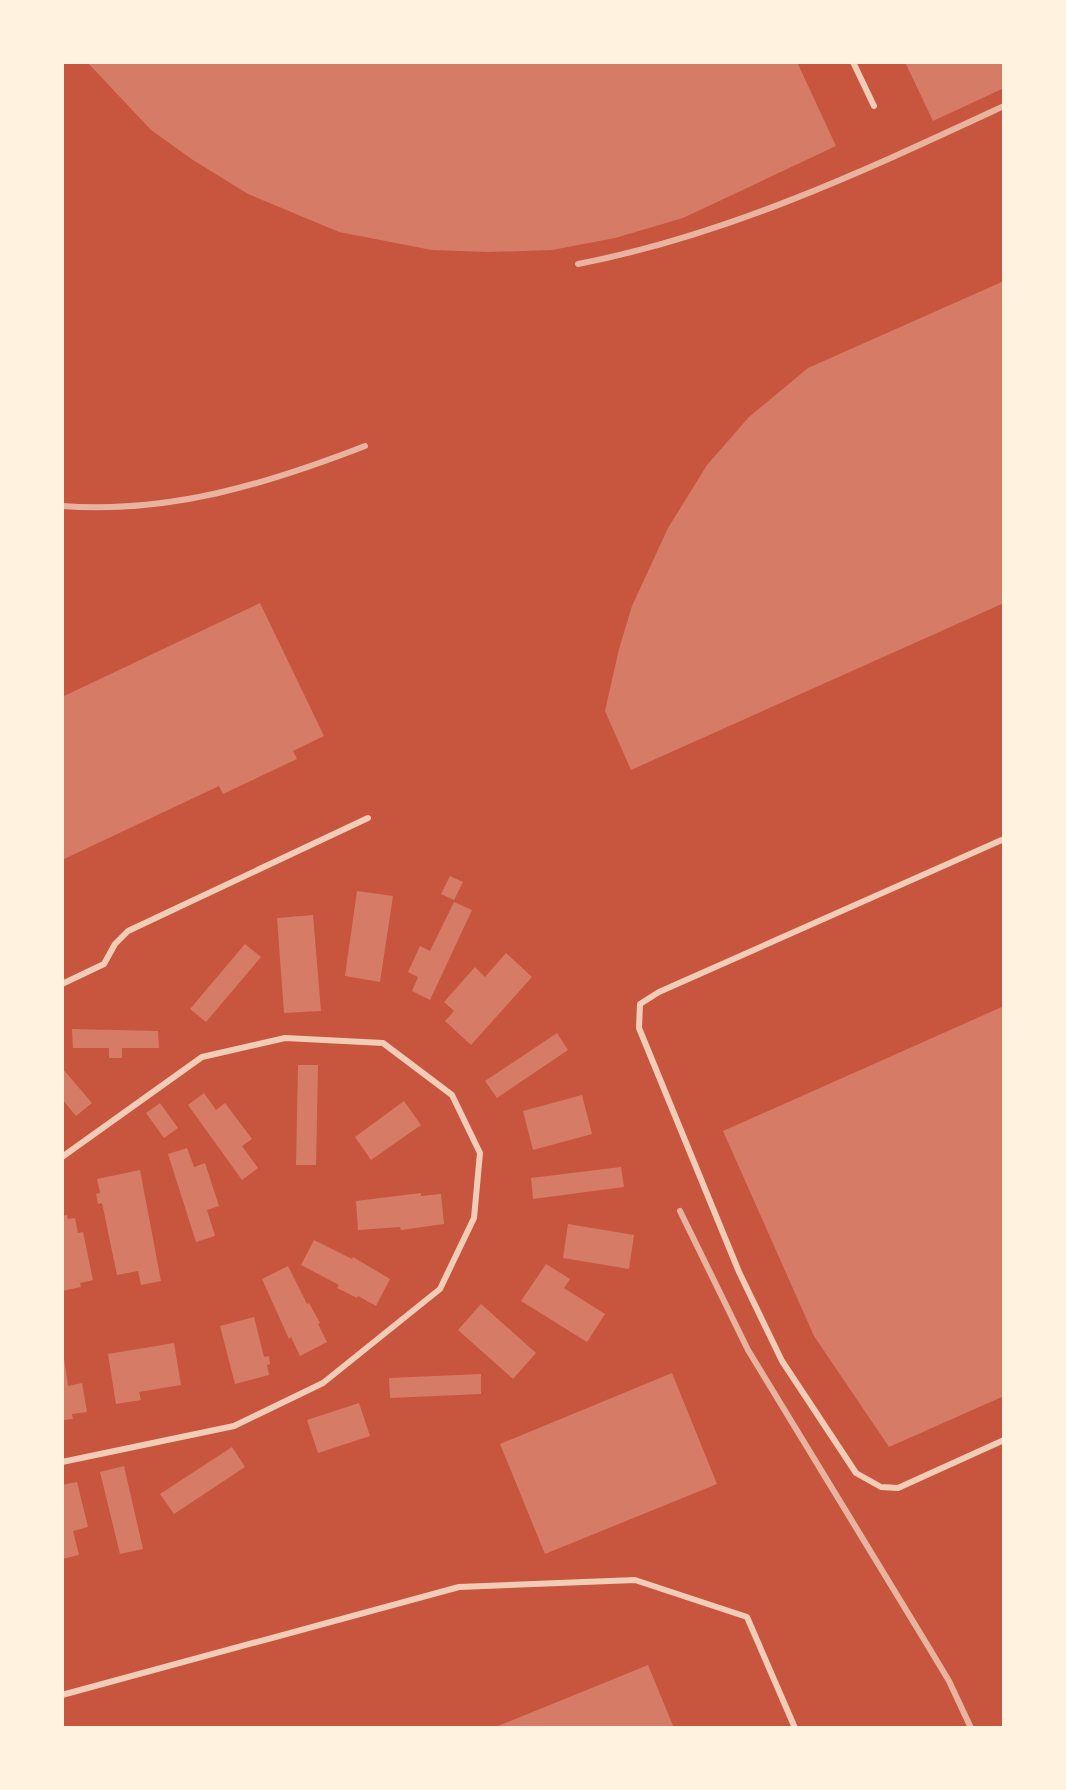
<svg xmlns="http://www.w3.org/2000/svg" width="1066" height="1790" viewBox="0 0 1066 1790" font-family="Inter,sans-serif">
<rect width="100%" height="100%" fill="#c8553d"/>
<!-- building -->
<path fill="#d67c66" d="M87,62h710l39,84 -153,72 -68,20 -63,12 -64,2 -56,-2 -93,-18 -91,-38 -55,-34 -42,-30z
M905,62h99v26l-71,33z
M1004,281v322l-373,167 -26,-59 14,-62 13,-43 36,-78 39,-63 42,-48 59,-49z
M260,603l64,133 -31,15 4,8 -55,26 -19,9 -4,-8 -157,74v-163z
M450,876l13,6 -9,18 -13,-6z
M357,891l36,5 -13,86 -35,-6z
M454,902l18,8 -42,90 -18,-9 6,-14 -10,-5 12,-26 10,5z
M313,915l8,96 -37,2 -7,-95z
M245,944l16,13 -55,65 -16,-13z
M506,953l26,24 -61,68 -26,-24 9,-10 -10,-9 31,-35 10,10z
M1004,1006v390l-115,51 -75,-111 -91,-205z
M72,1029l86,2 1,17h-37v10h-13v-10h-36z
M557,1033l11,17 -71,48 -12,-17z
M298,1065h20l-2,100h-20z
M62,1068l30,35 -16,13 -14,-17z
M204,1093l12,17 9,-7 27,36 -10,7 16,22 -16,12 -54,-75z
M582,1095l10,39 -59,16 -10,-39z
M404,1101l17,24 -50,35 -16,-23z
M160,1103l18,25 -14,10 -18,-25z
M187,1148l7,19 11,-4 14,43 -12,4 8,26 -19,6 -28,-88z
M621,1167l3,20 -91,12 -2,-21z
M140,1170l21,111 -20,4 -3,-14 -21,4 -15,-72 -4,1 -2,-10 4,-1 -3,-14z
M421,1193v3l20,-2 3,30 -43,6 -1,-3 -42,3 -2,-29z
M67,1215l1,4 7,-1 3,15 5,-1 10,48 -13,3 1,4 -19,4v-75z
M568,1224l66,11 -5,34 -66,-11z
M314,1240l38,19 1,-2 37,22 -14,27 -18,-10 -1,2 -20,-10 2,-3 -38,-20z
M546,1264l24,15 -6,9 41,26 -18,28 -66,-41z
M288,1266l19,38 2,-1 11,20 -2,1 9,18 -27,14 -9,-19 -2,2 -27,-60z
M481,1304l55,49 -23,26 -55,-49z
M254,1317l10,40 5,-1 1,8 -3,1 2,10 -34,9 -15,-58z
M174,1343l7,42 -42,7 2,8 -25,4 -8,-50z
M64,1358l4,28 14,-3 5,29 -15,2 1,5 -11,1z
M672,1373l45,111 -172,70 -45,-110z
M481,1374v20l-91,4 -1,-20z
M359,1403l11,33 -52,17 -11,-33z
M232,1447l13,20 -71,47 -14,-20z
M124,1466l19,83 -23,5 -20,-82z
M77,1482l11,45 -15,4 6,24 -17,4v-74z
M648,1665l26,63h-181z"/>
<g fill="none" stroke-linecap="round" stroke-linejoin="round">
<!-- service -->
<path stroke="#f1ccb7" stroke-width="6" d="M853,62l21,44
M1004,839l-345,153 -19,12 -1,24 100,244 43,89 74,112 25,14 17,1 106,-48
M62,984l42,-20 11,-20 13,-13 240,-113
M62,1157l140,-100 83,-19 98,5 69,52 28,58 -6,65 -34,71 -117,94 -89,43 -172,36
M62,1695l397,-108 176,-7 112,37 48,111"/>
<!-- rail -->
<path stroke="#e9b49f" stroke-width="6" d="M578,264c150,-29 288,-94 426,-158
M62,506c107,8 205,-22 303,-60
M680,1211l68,139 180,296 21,35 22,47"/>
</g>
<!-- border -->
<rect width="1066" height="1790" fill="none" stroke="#fff3e0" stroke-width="128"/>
</svg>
